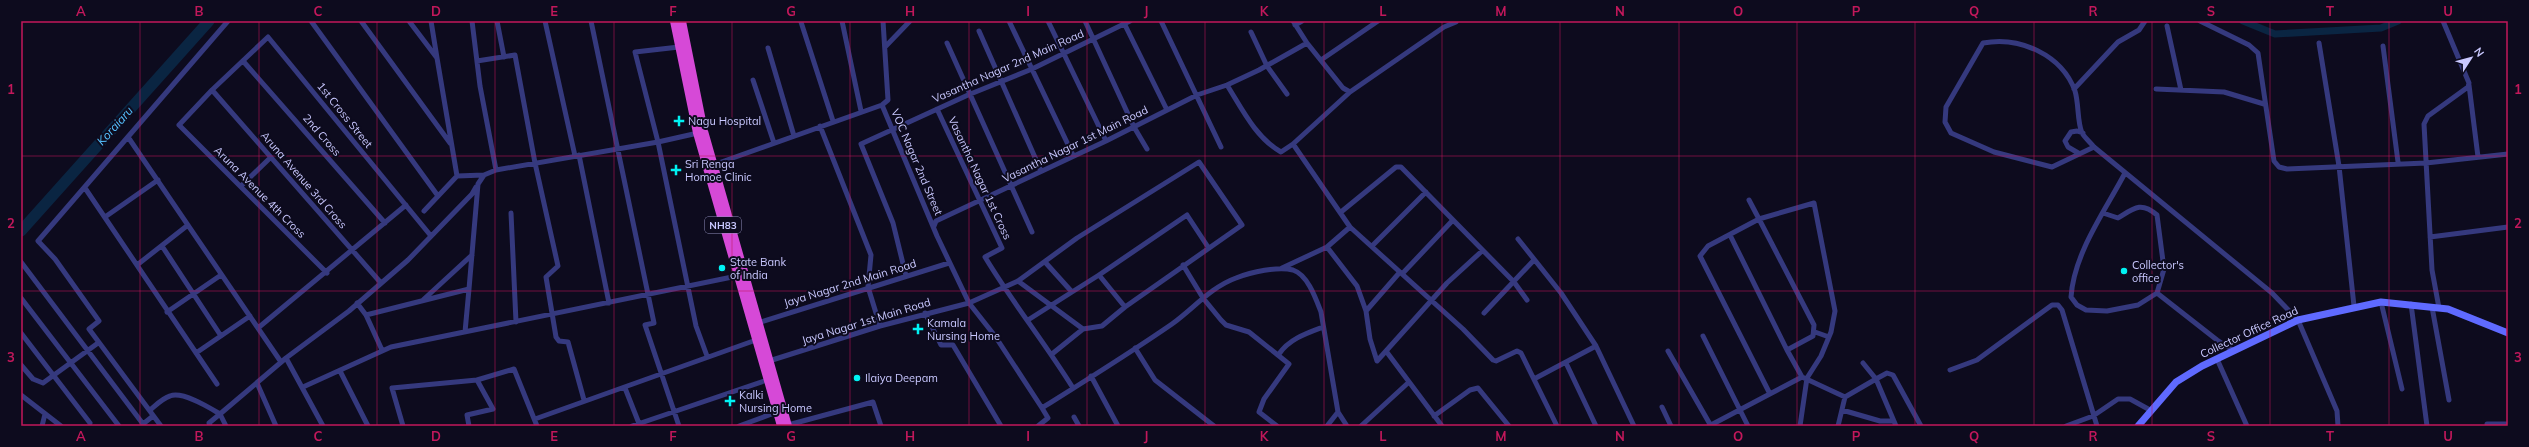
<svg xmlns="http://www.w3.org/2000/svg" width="2529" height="447" viewBox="0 0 2529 447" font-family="Mulish,sans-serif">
<rect width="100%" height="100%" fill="#0d0b1e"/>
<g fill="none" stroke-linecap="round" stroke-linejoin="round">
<!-- canal -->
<path stroke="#0a2542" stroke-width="7" d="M2243,21l32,13 106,-6 17,-7"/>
<!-- river -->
<path stroke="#0a2542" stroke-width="11" d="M21,231l188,-210"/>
<!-- minor -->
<path stroke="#35397e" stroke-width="5" d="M311,21l127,175
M361,21l89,122
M409,21l28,37 20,118
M431,21l6,37
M472,21l8,65 16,84
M497,21l7,36
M545,21l30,135
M591,21l63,302 -9,2 34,101
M842,21l19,90
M1009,21l64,134
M1048,21l58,120
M1085,21l49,106 13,22
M1123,21l44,89
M1161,21l60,126
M2200,21l49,24 9,8 16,108 5,6 8,2 139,-6 82,-9
M801,22l32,99
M1295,25l7,-4
M2167,26l14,64
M979,31l62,140
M1251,32l16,34 20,28
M947,43l85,189
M1307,43l36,45 7,4 94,-65 12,-5
M2319,43l20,123 15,140
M2383,46l15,116
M679,47l-44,5 23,90 38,184 11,30
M885,47l25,-26
M768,48l26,88
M1321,60l57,-39
M243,61l142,162
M477,61l38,-6 20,108 23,103 -12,11 10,60 3,4 9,1 16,58
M753,80l21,63
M1227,85c15,24 29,53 54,67l12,-8 57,83 113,102 30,31 3,1 21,-10 4,2 36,73
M2469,85l9,72
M2074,89l44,-47 21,-12 6,-9
M2156,89l68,3 40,12
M212,90l169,193
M882,105l55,131 32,67 49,-22 59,-43 122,-76 43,63 -117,82 -26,-32 88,-60 21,32
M937,109l65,139 -17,9c27,45 60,86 88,131
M820,126l51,129 -3,32 12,39
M128,137l153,225
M1293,144l57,-52
M2094,147l-42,20 -58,-15 -43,-19 -6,-11 1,-15 37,-64c37,-7 79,12 92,48 4,13 2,30 7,42 3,5 9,10 12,14l178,146 26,27 39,91 1,15
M2080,154l-12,-7 -3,-6 6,-9 6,-1 6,2
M579,155l30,148
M713,165l169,-60 6,-5 -5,-79
M2125,173c-20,38 -51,80 -54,124l6,8 9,5 21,1 31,-6 19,-12 60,47 17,11
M241,186l29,-28
M85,188l132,196
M1749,200l10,19 55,-16 21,108 -4,21 -10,24 -14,22 -7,48
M424,211l33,-35 27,-1
M1341,212l55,-45h5l113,115 13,18
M511,213l5,109
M2103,213l15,5c16,-10 23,-17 39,-3l7,54 -7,24
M105,217l53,-37
M934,226l2,-5 170,-80 91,-46 30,-10 32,-15 48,-27 -14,-22
M1350,227l-23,20 30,39 9,25 34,-39
M1730,235l57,115
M2430,237l78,-10
M1518,239l43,54 35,53 38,80
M162,246l59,90
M1372,246l54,-54
M21,262l122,162 10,-8
M1045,262l27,30 27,-17
M137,265l51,-40
M1183,265l20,33 18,22 5,5 23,7 40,32 -25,35 -5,13 18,14
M1282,268l45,-21
M327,273l-148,-148 33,-35 56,-53 163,199
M1402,274l51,-54
M906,276l-13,-53 -32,-79 107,-49 64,-26 98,-48
M1018,281l65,48 19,-3 23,-19
M21,298l98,128
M423,300l49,-45
M2381,302l21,87
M357,303l9,12 103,-26 9,-105 6,-9 12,-5 162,-28 40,-9
M2411,304l16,122
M2432,307l17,93
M2439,308l-7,-38 -8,-146 4,-8 40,-29 1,-4 -26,-62
M1366,311l4,28 7,22 70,-78 35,-32
M167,312l54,-37
M925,313l16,32h12l48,81
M1484,313l50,-53
M366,315l16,35
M1028,320l44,-28
M758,323l191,-60
M258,328l148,-123
M465,332l4,-43
M1815,332l14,5
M21,333l69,90
M1703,336l45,90
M1135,348l20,32 59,46
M1386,351l56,75
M1668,351l43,75
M196,353l54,-37
M1052,354l31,-25
M1279,354c10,-15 28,-21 44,-27
M286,358l37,68
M2217,359l30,67
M769,361l111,-35 89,-23 26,33 47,72c43,-27 88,-55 130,-84 21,-15 39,-37 64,-46 15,-6 42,-12 57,-8 15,5 23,29 28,42l17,100 9,14
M1566,363l30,63
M1863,363l13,16 11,-6 6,2 28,51
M21,365l12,14 10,4 55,-40
M1950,370l27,-10 75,-55h6l4,5 35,116
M340,371l28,55
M1091,376l27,50
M1534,379l62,-33
M477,380l37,-11 23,57
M257,383l19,43
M303,387l88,-40 346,-71
M625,388l15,38
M1770,394l-70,-138 8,-10 51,-27 55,106 -1,11 -26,14 15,27
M21,395l40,31
M1662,407l9,19
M150,410c6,-5 13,-12 20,-14 13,-5 40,12 50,18l-11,9 1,3
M1842,410l38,11h13
M1434,416l36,-26 8,-2 31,38
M1074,417l5,9
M535,419l221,-79
M2487,424h21
M788,425l85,-23 8,24
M42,426l3,-12
M161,426l-72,-97 10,-8 -44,-62 -17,-18 190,-220
M226,426l-6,-12 66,-56 63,-47 59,-51 64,-66 4,-7
M403,426l-11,-38 85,-8 16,29 -26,6 2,11
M632,426l135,-46
M739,426l38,-14
M1038,426l10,-8 -6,-10
M1327,426l11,-14
M1361,426l48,-44
M1709,426l93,-49 43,20 31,-18 20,47
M1838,426l7,-29
M2066,426l27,-10 25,-17h12l20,11"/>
<!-- secondary -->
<path stroke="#5f6aff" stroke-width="7" d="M2138,426l38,-44 26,-16 96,-46 83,-18 67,7 60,24"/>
<!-- trunk -->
<path stroke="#d649d7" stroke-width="8" d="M674,21l23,112 84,293
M682,21l22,110 84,295"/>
</g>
<!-- grid -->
<path fill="none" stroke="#c2185b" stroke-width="1" stroke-opacity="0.55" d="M140,21v405M259,21v405M377,21v405M495,21v405M614,21v405M732,21v405M850,21v405M969,21v405M1087,21v405M1205,21v405M1324,21v405M1442,21v405M1560,21v405M1679,21v405M1797,21v405M1915,21v405M2034,21v405M2152,21v405M2270,21v405M2389,21v405M21,156h2487M21,291h2487"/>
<!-- markers -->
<g fill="#00f2f3" stroke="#0d0b1e" stroke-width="1.5">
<path d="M677 115h4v4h4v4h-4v4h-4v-4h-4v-4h4z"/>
<path d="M674 164h4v4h4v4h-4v4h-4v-4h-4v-4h4z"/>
<circle cx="722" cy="268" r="4"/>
<circle cx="2124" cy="271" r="4"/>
<path d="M916 323h4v4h4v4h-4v4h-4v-4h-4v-4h4z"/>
<circle cx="857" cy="378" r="4"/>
<path d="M728 395h4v4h4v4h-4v4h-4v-4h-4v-4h4z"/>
</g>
<g text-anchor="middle" stroke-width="4" stroke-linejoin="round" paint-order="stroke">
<!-- shield labels -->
<rect fill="#0d0b1e" stroke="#918fbc" stroke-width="1" x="705" y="217" width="36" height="16" rx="3"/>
<g font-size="10" font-weight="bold" fill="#c9c8ff">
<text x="723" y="229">NH83</text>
</g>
<!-- street labels -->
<g font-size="11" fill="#c9c8ff" stroke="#0d0b1e">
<text transform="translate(1008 66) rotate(-24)" y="4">Vasantha Nagar 2nd Main Road</text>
<text transform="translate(345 115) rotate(51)" y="4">1st Cross Street</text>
<text transform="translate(322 135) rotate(49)" y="4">2nd Cross</text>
<text transform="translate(1075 144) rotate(-26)" y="4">Vasantha Nagar 1st Main Road</text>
<text transform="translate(917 162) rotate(67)" y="4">VOC Nagar 2nd Street</text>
<text transform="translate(980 178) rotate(65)" y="4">Vasantha Nagar 1st Cross</text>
<text transform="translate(304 180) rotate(49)" y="4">Aruna Avenue 3rd Cross</text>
<text transform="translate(260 192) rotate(45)" y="4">Aruna Avenue 4th Cross</text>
<text transform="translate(850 283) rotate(-17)" y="4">Jaya Nagar 2nd Main Road</text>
<text transform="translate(866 321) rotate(-17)" y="4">Jaya Nagar 1st Main Road</text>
<text transform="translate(2249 332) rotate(-25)" y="4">Collector Office Road</text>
</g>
<!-- poi labels -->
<g font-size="11" fill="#c9c8ff" stroke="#0d0b1e" text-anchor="start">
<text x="688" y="125">Nagu Hospital</text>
<text x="685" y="168">Sri Renga<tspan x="685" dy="13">Homoe Clinic</tspan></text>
<text x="730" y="266">State Bank<tspan x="730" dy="13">of India</tspan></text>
<text x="2132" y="269">Collector's<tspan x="2132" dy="13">office</tspan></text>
<text x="927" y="327">Kamala<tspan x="927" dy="13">Nursing Home</tspan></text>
<text x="865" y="382">Ilaiya Deepam</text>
<text x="739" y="399">Kalki<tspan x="739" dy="13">Nursing Home</tspan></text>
</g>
<!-- water labels -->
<g font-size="12" font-style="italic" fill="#56c1ff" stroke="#0d0b1e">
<text transform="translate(115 126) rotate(-48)" y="4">Koraiaru</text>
</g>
</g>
<!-- border -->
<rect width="2529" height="447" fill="none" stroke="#0d0b1e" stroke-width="44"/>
<!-- north arrow -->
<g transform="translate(2471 58) rotate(54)" stroke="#0d0b1e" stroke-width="3" paint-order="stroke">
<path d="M0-3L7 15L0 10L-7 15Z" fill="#c9c8ff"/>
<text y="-6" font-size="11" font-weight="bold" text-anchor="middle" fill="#c9c8ff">N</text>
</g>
<rect x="22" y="22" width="2485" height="403" fill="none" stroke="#c2185b" stroke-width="1.5"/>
<g font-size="13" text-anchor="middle" font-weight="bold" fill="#c2185b">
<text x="81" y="16">A</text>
<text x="199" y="16">B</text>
<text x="318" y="16">C</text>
<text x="436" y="16">D</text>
<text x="554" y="16">E</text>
<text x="673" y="16">F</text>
<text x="791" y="16">G</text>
<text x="910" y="16">H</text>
<text x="1028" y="16">I</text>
<text x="1146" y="16">J</text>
<text x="1264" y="16">K</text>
<text x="1383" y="16">L</text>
<text x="1501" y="16">M</text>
<text x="1620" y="16">N</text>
<text x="1738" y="16">O</text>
<text x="1856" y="16">P</text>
<text x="1974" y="16">Q</text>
<text x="2093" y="16">R</text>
<text x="2211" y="16">S</text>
<text x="2330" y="16">T</text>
<text x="2448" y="16">U</text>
<text x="11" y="94">1</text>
<text x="2518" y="94">1</text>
<text x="11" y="228">2</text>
<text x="2518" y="228">2</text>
<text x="11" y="362">3</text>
<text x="2518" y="362">3</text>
<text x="81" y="441">A</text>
<text x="199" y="441">B</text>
<text x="318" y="441">C</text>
<text x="436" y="441">D</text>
<text x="554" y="441">E</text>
<text x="673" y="441">F</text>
<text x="791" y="441">G</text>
<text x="910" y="441">H</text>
<text x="1028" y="441">I</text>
<text x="1146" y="441">J</text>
<text x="1264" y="441">K</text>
<text x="1383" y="441">L</text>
<text x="1501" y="441">M</text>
<text x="1620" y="441">N</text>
<text x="1738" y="441">O</text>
<text x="1856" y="441">P</text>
<text x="1974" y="441">Q</text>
<text x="2093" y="441">R</text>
<text x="2211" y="441">S</text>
<text x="2330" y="441">T</text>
<text x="2448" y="441">U</text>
</g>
</svg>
